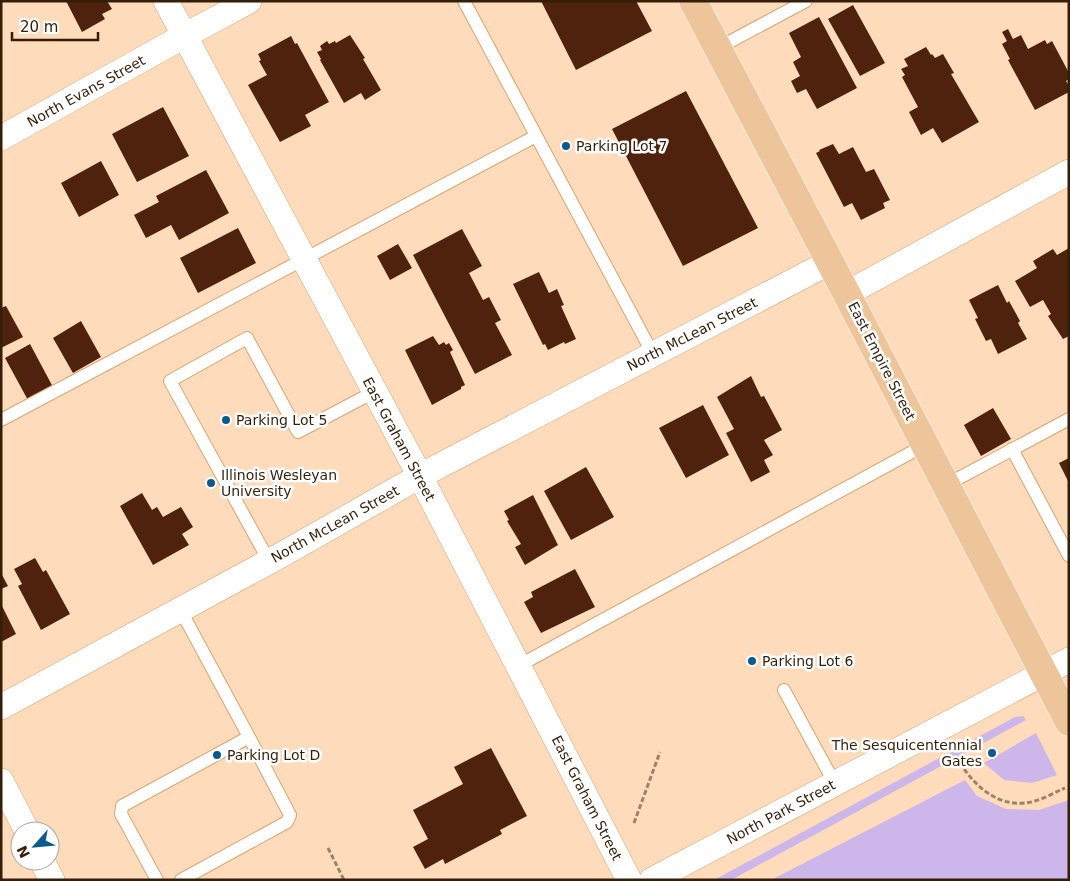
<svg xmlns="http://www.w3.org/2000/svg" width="1070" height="881" viewBox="0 0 1070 881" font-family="'DejaVu Sans',sans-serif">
<rect width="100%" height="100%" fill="#fedbba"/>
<!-- green -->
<path fill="#ccb6ea" d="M1023,716l3,4 -295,160h-17l301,-163z
M1036,733l21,42 -25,8 -28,-3 -20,-17z
M965,780l12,16 29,13 33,1 30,-10v80h-298z"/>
<!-- building -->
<path fill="#4e220d" d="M66,1h41l5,8 -10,5 3,5 -23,13z
M541,1h95l16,30 -76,39z
M853,5l32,58 -25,13 -32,-57z
M819,17l38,71 -40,21 -11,-20 -9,4 -6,-12 9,-5 -7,-14 8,-5 -12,-24z
M1008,29l5,10 8,-4 7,14 17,-9 2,4 5,-3 17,32v6l-3,2 3,5v6l-34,18 -27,-50 2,-1 -8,-15 5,-3 -5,-9z
M350,35l15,23 -2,1 18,31 -16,10 -4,-7 -17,10 -24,-43 1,-1 -4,-7 5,-2 -2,-4 7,-5 2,3 6,-3 1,2z
M291,36l4,8 2,-1 32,59 -24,13 6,11 -31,16 -32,-57 19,-10 -8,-14 2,-1 -3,-6z
M926,47l5,8 1,-1 3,4 8,-4 11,19 -3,1 28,48 -37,21 -9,-15 -12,7 -12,-23 9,-5 -16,-30 3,-2 -4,-6 7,-3 -4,-7z
M686,91l72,137 -75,38 -71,-137z
M163,107l26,49 -52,26 -25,-48z
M833,144l6,10 14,-7 13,25 8,-3 16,31 -7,3 2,5 -24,12 -9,-17 -8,4 -28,-54 4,-2 -1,-1z
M101,161l18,34 -40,22 -18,-34z
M206,170l23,43 -50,27 -8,-15 -25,13 -12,-23 25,-13 -3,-6z
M238,228l18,35 -58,30 -18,-35z
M462,229l20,37 -13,7 14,27 6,-3 12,23 -6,3 17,32 -37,19 -62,-119z
M398,244l14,24 -22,12 -13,-24z
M1069,248v88l-6,3 -15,-23 3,-2 -8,-14 -13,7 -15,-26 22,-13 -4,-7 20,-12 4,6z
M539,272l10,21 8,-4 7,16 -3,1 15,33 -11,5 -1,-2 -16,8 -3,-6 -2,1 -30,-61z
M998,285l9,18 2,-2 11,20 -2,2 9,16 -29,15 -7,-15 -5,2 -11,-22 3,-1 -9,-18z
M6,306l17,31 -22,11v-40z
M81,321l20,36 -28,16 -20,-35z
M433,336l6,9 5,-3 2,3 3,-2 4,7 -3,2 15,33 -4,2v2l-29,16 -27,-55z
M30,344l24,45 -25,13 -24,-44z
M751,376l10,21 3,-1 18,34 -18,10 9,15 -9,5 6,12 -19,10 -25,-49 8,-4 -17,-32z
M703,405l26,50 -43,23 -27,-50z
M993,408l18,31 -30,17 -17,-31z
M1069,458v25l-10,-20z
M586,467l28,50 -43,23 -27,-49z
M142,493l10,17 5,-3 6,10 18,-10 12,20 -11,7 7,11 -36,20 -33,-59z
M533,495l25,50 -33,20 -10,-18 6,-3 -14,-23 2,-1 -5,-9z
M35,558l8,14 3,-2 24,44 -29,16 -23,-44 4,-2 -8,-15z
M575,569l20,38 -54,26 -17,-31 9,-5 -2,-5z
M1,573l7,13 -7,3z
M1,604l15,30 -15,8z
M491,748l36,68 -27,14 2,4 -57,30 -2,-5 -18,10 -12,-22 15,-8 -15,-29 50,-26 -9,-17z"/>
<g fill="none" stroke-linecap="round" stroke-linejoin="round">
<!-- lane casing -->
<g stroke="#dca36d" stroke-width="14">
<path id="lane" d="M464,1l189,353
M718,48l88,-47
M1,420l535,-284
M1012,449l57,107
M946,485l123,-66
M269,561l-99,-180 77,-43 51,94 76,-40
M180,609l69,128
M518,666l407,-221
M784,690l51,94
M157,880l-36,-66 1,-8 127,-69 41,78 -3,7 -106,58"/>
</g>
<!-- street casing -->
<g stroke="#dca36d" stroke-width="26">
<path id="street" d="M166,1l254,475 209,404
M1,138l183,-102 65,-35
M846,294l223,-122
M1,707l282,-153 137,-78 410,-214
M1,781l26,50
M42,861l10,19
M652,880l417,-220"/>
</g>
<!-- primary casing -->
<g stroke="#fff" stroke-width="29">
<path id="primary" d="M693,1l137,261 239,460"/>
</g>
<!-- path -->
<path stroke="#9f8265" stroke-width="3" stroke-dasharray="5 2.5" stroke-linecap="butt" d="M960,763c14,22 36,43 65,40 14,-1 28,-10 40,-15
M634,823l26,-71
M328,848l16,32"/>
<!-- lane -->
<use href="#lane" stroke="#fff" stroke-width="12"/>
<!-- street -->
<use href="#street" stroke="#fff" stroke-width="25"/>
<!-- primary -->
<use href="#primary" stroke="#eec59b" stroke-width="28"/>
</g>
<!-- markers -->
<g fill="#095a8d" stroke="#fff" stroke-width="2">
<circle cx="566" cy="146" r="5"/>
<circle cx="226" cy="420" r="5"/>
<circle cx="211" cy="483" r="5"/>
<circle cx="752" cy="661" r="5"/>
<circle cx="992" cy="753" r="5"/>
<circle cx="217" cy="755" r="5"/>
</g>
<g text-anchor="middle" stroke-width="5" stroke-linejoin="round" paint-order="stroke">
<!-- street labels -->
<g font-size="14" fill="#341e07" stroke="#fff">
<text transform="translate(86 91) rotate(-29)" y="5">North Evans Street</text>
<text transform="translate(692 334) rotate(-27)" y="5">North McLean Street</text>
<text transform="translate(882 361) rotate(63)" y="5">East Empire Street</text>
<text transform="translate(399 439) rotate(62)" y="5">East Graham Street</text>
<text transform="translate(335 524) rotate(-29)" y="5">North McLean Street</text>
<text transform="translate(587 798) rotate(63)" y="5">East Graham Street</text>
<text transform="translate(781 812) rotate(-28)" y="5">North Park Street</text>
</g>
<!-- poi labels -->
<g font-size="14" fill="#341e07" stroke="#fff" text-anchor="start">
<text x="576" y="151">Parking Lot 7</text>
<text x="236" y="425">Parking Lot 5</text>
<text x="221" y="480">Illinois Wesleyan<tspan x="221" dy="16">University</tspan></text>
<text x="762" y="666">Parking Lot 6</text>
<text x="982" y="750" text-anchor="end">The Sesquicentennial<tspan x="982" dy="16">Gates</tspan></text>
<text x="227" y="760">Parking Lot D</text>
</g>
</g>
<!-- border -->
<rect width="1070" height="881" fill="none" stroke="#341e07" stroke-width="5"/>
<!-- north arrow -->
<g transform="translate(35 846) rotate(243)"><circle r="24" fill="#ffffff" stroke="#aea59c"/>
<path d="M0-4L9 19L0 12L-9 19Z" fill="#095a8d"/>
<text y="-8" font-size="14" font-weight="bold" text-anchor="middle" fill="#341e07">N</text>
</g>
<!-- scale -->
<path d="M12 32v8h86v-8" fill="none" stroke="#341e07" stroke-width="2.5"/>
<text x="20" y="32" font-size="15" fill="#341e07" stroke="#ffffff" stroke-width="4" paint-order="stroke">20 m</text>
</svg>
